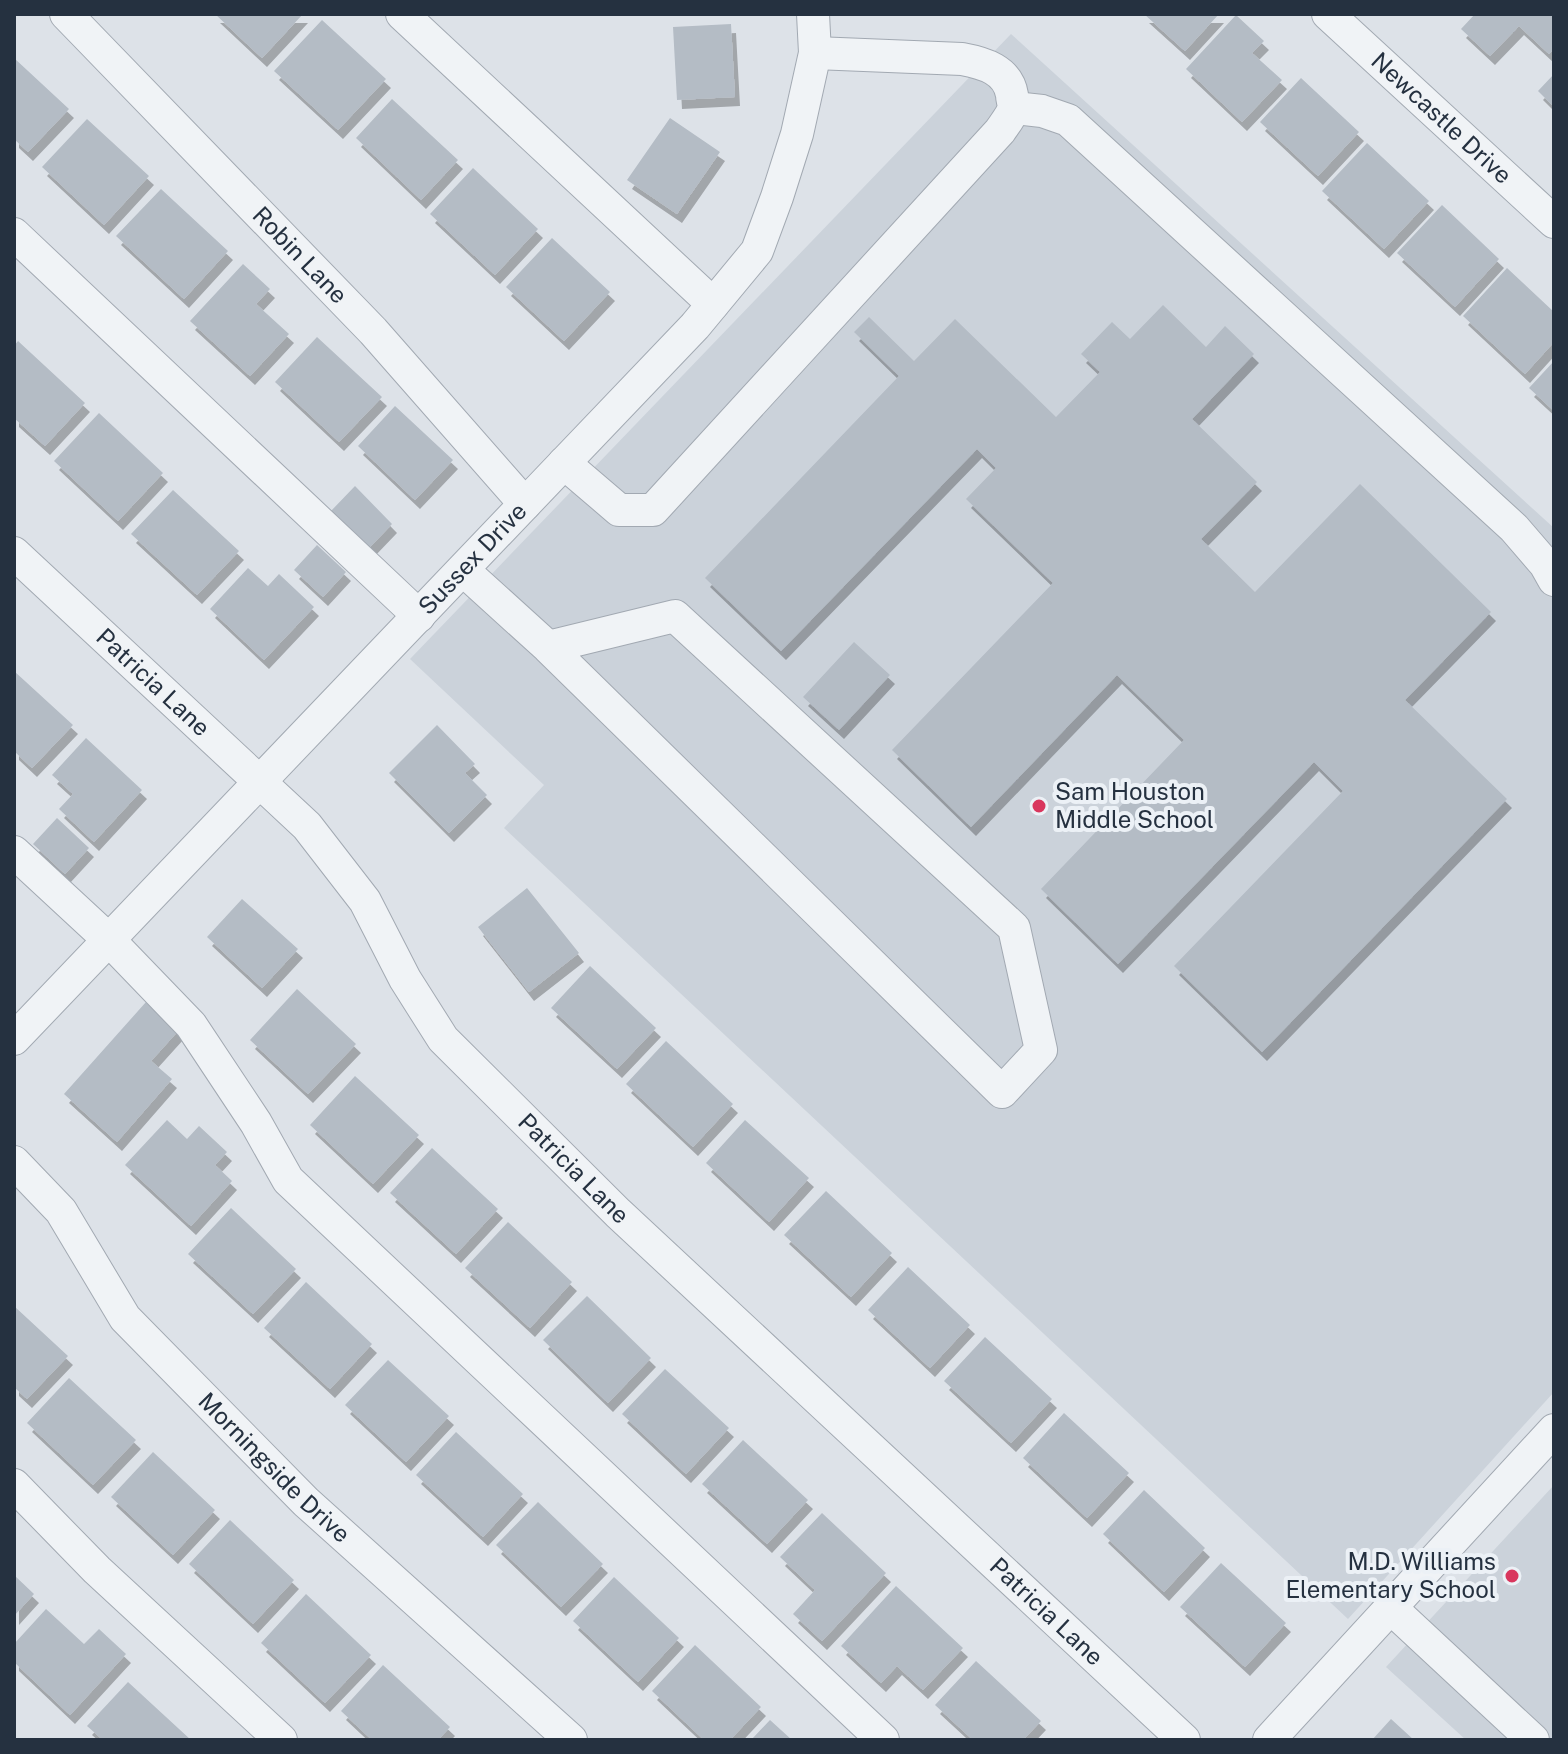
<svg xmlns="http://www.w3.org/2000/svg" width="1568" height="1754" viewBox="0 0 1568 1754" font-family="'Public Sans',sans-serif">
<defs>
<filter id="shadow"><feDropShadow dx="5" dy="9" stdDeviation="0" flood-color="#0004"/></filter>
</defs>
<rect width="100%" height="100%" fill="#dde2e8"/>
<!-- built -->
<path fill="#cbd2da" d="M1011,34l543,494v864l-206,227 -844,-791 40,-43 -134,-126z
M1554,1485v255h-88l-80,-73z"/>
<!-- building -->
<path fill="#b4bcc5" filter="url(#shadow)" d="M215,14h88l-41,44z
M1144,14h75l-34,37z
M1475,14h79v35l-5,5 -30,-28 -29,30 -29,-27z
M1236,15l28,26 -12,12 30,27 -40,42 -56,-53z
M322,20l64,59 -48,51 -64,-59z
M731,24l4,73 -58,3 -4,-73z
M14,58l55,51 -41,43 -14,-13z
M1554,74v33l-16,-16z
M1301,78l58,54 -41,44 -58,-54z
M392,99l66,61 -37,40 -65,-62z
M670,118l50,34 -43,62 -50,-34z
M87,119l62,57 -45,49 -62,-58z
M1367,143l62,58 -45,48 -62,-58z
M473,168l65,61 -43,46 -65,-61z
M161,189l67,62 -44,48 -68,-63z
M1442,205l57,54 -44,48 -58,-54z
M552,238l58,54 -46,49 -58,-54z
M243,264l27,25 -14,15 33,30 -39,42 -60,-55z
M1507,268l47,44v30l-29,32 -62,-58z
M1163,305l43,42 19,-21 29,28 -62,65 65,63 -56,57 54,53 105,-108 131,128 -86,88 102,99 -245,253 -88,-86 169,-175 -29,-29 -196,202 -77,-75 143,-149 -67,-65 -146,152 -79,-77 161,-167 -87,-84 30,-31 -19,-19 -196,202 -76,-73 194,-202 -45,-44 15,-15 45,44 41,-42 101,98 44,-45 -19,-18 31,-32 18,17z
M317,337l65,60 -43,45 -64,-60z
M18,341l67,62 -40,43 -31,-28v-72z
M1554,361v50l-25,-23z
M395,406l58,54 -38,40 -57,-54z
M99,413l64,60 -45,48 -64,-60z
M355,486l37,38 -23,24 -38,-37z
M173,490l66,61 -42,44 -66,-61z
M317,545l29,27 -23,25 -29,-27z
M248,568l20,18 11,-12 35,33 -50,53 -54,-51z
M854,642l36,33 -51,55 -36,-33z
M14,671l59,54 -41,43 -18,-17z
M437,725l38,39 -10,9 22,22 -38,38 -60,-60z
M86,738l56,52 -48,52 -35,-33 14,-15 -21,-19z
M57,818l32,30 -24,26 -32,-30z
M527,888l52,65 -50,39 -51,-65z
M242,899l56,50 -36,39 -55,-51z
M590,966l66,62 -39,41 -66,-61z
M297,989l59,55 -48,50 -58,-54z
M146,1002l33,28 -28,31 21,18 -55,63 -53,-48z
M666,1041l67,63 -40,43 -67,-63z
M355,1076l64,59 -46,49 -63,-59z
M167,1120l20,19 12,-13 28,26 -12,13 17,16 -41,45 -66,-61z
M745,1120l64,58 -40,44 -63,-59z
M432,1148l66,61 -42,45 -66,-61z
M826,1191l66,62 -41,44 -67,-62z
M231,1208l65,61 -43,45 -65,-60z
M508,1222l64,60 -42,46 -65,-60z
M908,1267l62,58 -40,43 -62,-58z
M306,1282l66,62 -42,45 -66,-61z
M587,1296l64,62 -43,45 -65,-63z
M14,1306l54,50 -41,43 -13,-12z
M985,1337l67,62 -41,44 -67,-62z
M388,1360l61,56 -43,46 -61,-57z
M665,1369l64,59 -43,46 -64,-60z
M69,1378l67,62 -43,45 -66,-62z
M1064,1413l65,60 -42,45 -64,-60z
M456,1432l67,62 -40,43 -67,-62z
M743,1440l65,60 -41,44 -65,-60z
M153,1452l62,58 -42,45 -62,-58z
M1144,1490l61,58 -41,44 -61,-58z
M538,1502l65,62 -42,43 -65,-62z
M822,1513l64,60 -64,68 -29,-27 22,-24 -35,-33z
M230,1520l64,60 -41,44 -64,-60z
M1221,1563l65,60 -41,44 -65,-60z
M14,1575l20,19 -20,22z
M614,1577l65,61 -41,44 -65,-61z
M896,1586l67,62 -40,42 -26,-24 -16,17 -40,-37z
M306,1594l65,61 -46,48 -64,-60z
M46,1609l38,35 15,-15 27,25 -56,61 -56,-53v-18z
M695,1645l66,62 -31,33h-26l-52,-49z
M976,1661l65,60 -18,19h-50l-38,-35z
M383,1665l67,62 -12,13h-66l-31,-29z
M128,1682l63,58h-88l-16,-14z
M1391,1719l23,21h-42z
M770,1720l22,20h-41z"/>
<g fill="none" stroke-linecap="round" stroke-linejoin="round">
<!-- minor casing -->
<g stroke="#a2a9b2" stroke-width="34">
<g id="minor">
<path id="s1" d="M66,14l307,317 152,173"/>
<path d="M402,14l311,290"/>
<path id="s2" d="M1328,14l226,208"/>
<path d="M1014,108l28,3 26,9 446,408 31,36 9,16"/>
<path d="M14,234l405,382"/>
<path d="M564,463l55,47h34l347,-379c4,-6 12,-16 14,-23 0,-4 -2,-8 -2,-13 -4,-25 -28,-32 -50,-36l-147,-6"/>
<path id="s3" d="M14,553l293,273 58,75 40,78 38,60 175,174 566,527"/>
<path d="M463,570l85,77 454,445 39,-42 -27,-122 -339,-312 -127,31"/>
<path d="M14,852l95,88 82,85 65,98 32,57 595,560"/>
<path id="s4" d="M14,1039l681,-713 62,-75 20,-54 20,-63 18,-81 -2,-39"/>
<path id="s5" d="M14,1162l47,49 64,107 181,184 265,238"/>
<path d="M14,1485l83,85 184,170"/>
<path d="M1391,1608l142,132"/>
<path d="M1269,1740l285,-310"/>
</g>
</g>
<!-- minor -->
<use href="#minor" stroke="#f0f3f6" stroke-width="32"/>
</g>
<!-- markers -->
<g fill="#d9365d" stroke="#ecf1f6" stroke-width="3">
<circle cx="1039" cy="806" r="8"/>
<circle cx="1512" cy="1576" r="8"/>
</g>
<g text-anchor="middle" stroke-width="8" stroke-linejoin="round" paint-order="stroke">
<!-- street labels -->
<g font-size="24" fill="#253140" stroke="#ecf1f6">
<text dy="8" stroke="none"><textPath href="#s2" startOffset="154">Newcastle Drive</textPath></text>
<text dy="8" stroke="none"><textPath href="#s1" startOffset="336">Robin Lane</textPath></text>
<text dy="8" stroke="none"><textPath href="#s4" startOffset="664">Sussex Drive</textPath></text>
<text dy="8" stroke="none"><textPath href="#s3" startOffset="190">Patricia Lane</textPath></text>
<text dy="8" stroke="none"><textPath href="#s3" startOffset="838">Patricia Lane</textPath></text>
<text dy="8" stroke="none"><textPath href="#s5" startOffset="404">Morningside Drive</textPath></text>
<text dy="8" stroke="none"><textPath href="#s3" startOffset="1486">Patricia Lane</textPath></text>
</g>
<!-- poi labels -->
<g font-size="24" fill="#253140" stroke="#ecf1f6" text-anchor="start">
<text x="1055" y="800">Sam Houston<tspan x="1055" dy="28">Middle School</tspan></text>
<text x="1496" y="1570" text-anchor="end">M.D. Williams<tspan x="1496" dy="28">Elementary School</tspan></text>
</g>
</g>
<!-- border -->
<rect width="1568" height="1754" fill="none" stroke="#253140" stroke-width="32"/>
</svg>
